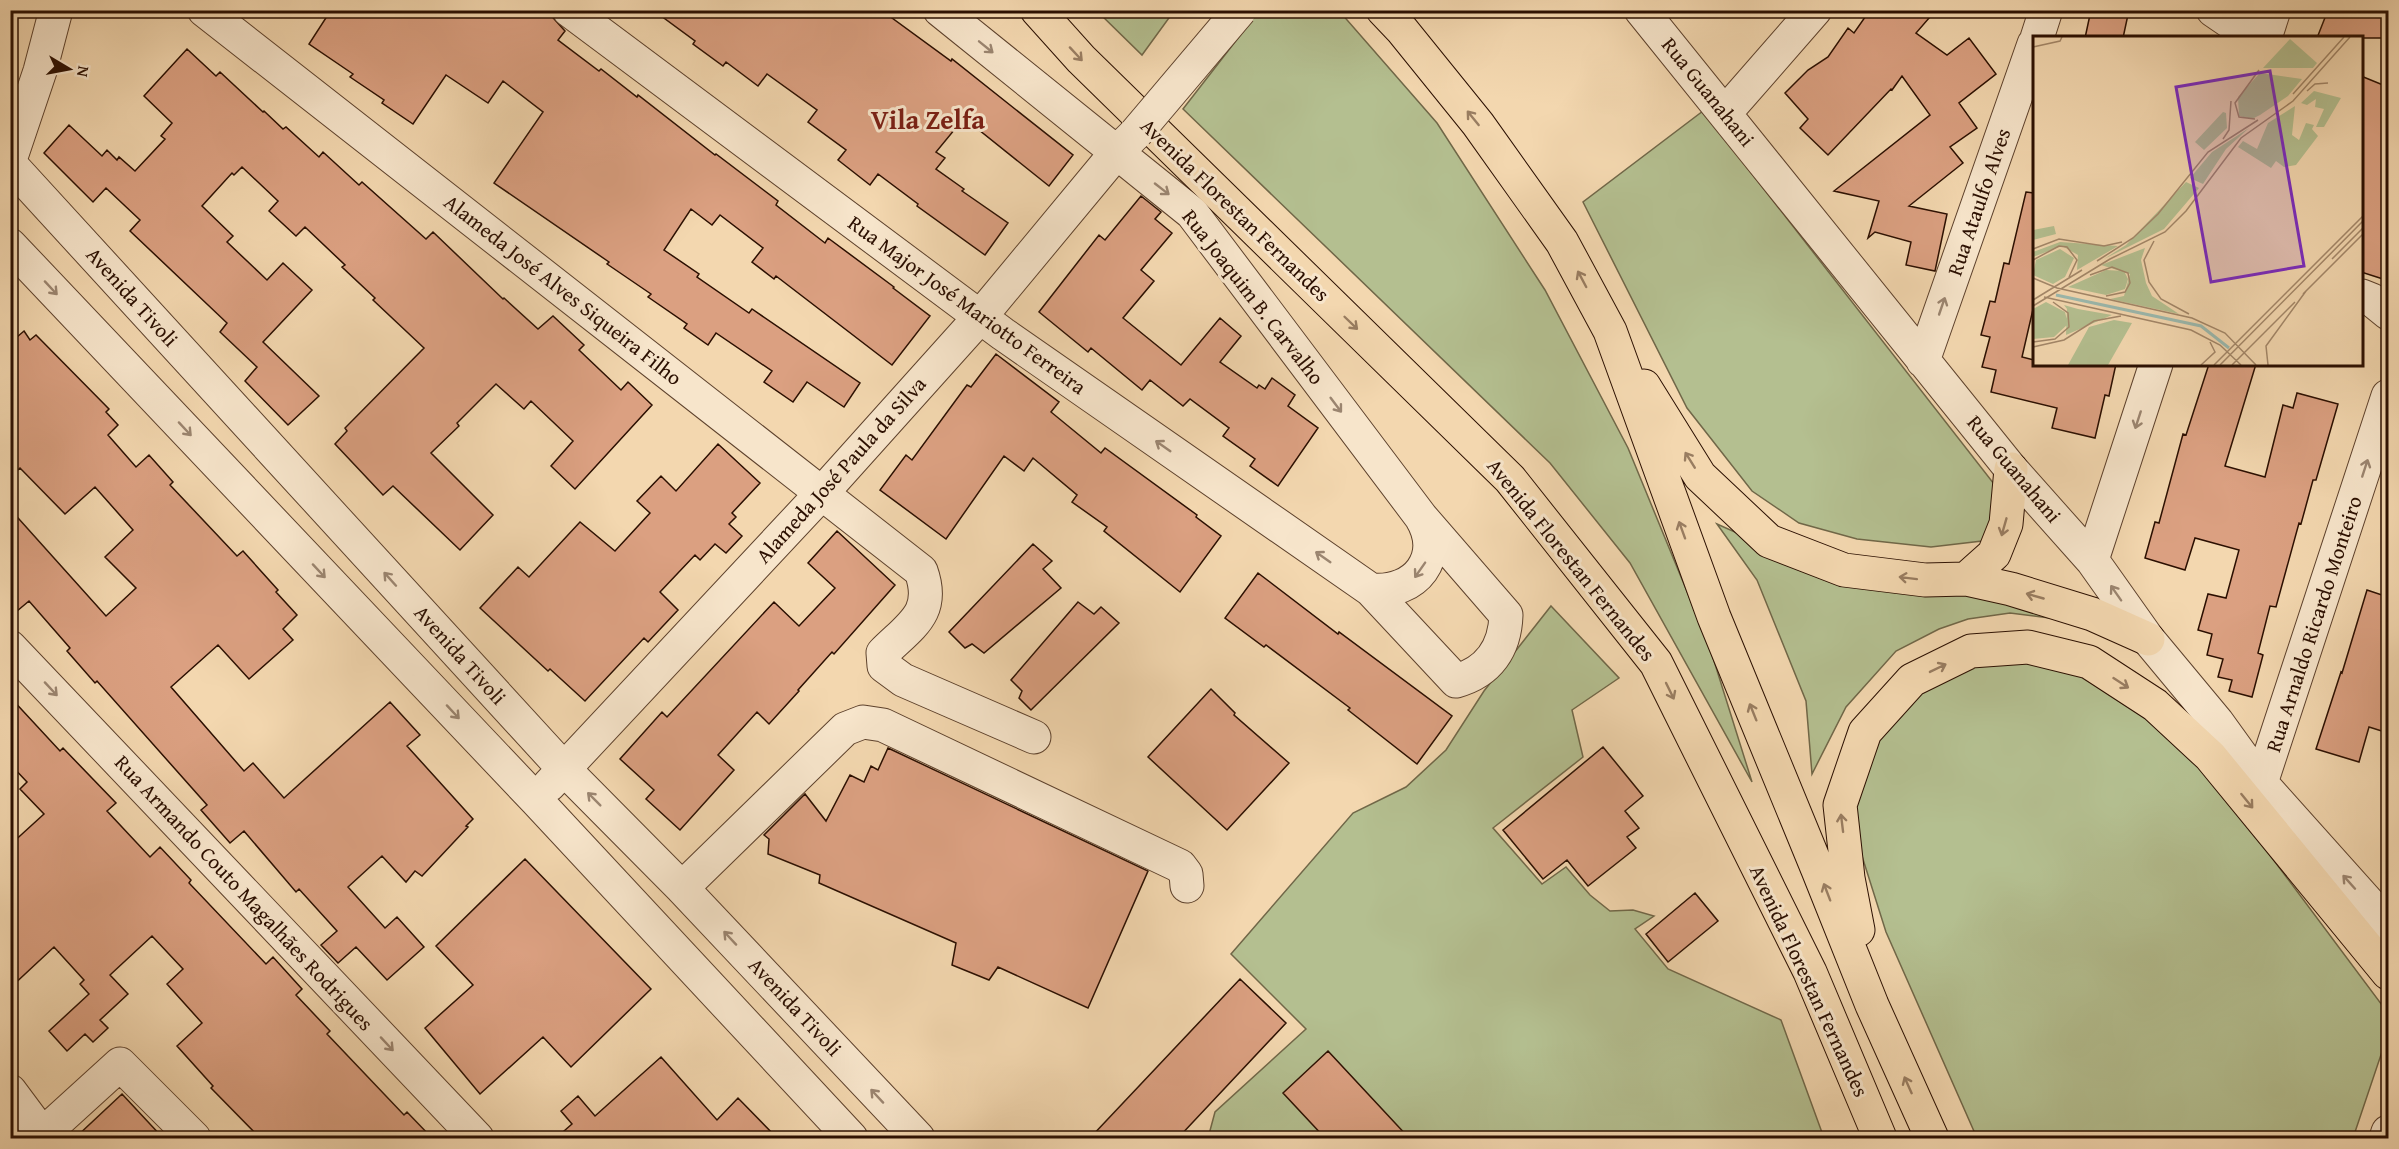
<svg xmlns="http://www.w3.org/2000/svg" width="2399" height="1149" viewBox="0 0 2399 1149" font-family="'Gentium Book Plus',serif">
<rect width="100%" height="100%" fill="#f3d7af"/>
<filter id="stains"><feTurbulence type="fractalNoise" baseFrequency=".00333" numOctaves="4"/><feColorMatrix values="0 0 0 0 .2 0 0 0 0 .09 0 0 0 0 .02 0 0 0 .5 -.17"/></filter>
<radialGradient id="worn" r=".72"><stop offset=".6" stop-color="#630" stop-opacity="0"/><stop offset="1" stop-color="#630" stop-opacity=".3"/></radialGradient>
<!-- green -->
<path fill="#b4bf90" stroke="#706748" stroke-width="1.5" d="M1097,11h77l-32,44z
M1259,11h79l3,2 96,110 108,167 83,158 81,197 43,137 -122,-219 -80,-100 -367,-354z
M1703,111l302,387 -23,43 -51,6 -74,-8 -58,-16 -47,-32 -65,-83 -104,-206z
M1717,524l96,43 37,10 46,7 74,1 88,22 41,15 29,15 20,22 -30,-20 -45,-18 -63,-8 -42,6 -29,10 -43,22 -50,56 -34,67 -6,-73 -49,-121z
M1551,606l68,72 -47,32 11,47 -90,71 49,56 24,-17 24,28 20,16 23,-1 21,6 -19,13 33,40 113,51 43,118h-616l7,-26 91,-83 -75,-75 122,-141 53,-26 40,-37 38,-59z
M2039,661l78,26 99,96 166,222 6,16v13l-35,104h-376l-91,-206 -31,-98 1,-27 25,-77 39,-39 49,-28z"/>
<!-- building -->
<path fill="#dba081" stroke="#2b0f01" stroke-width="1.5" d="M331,10h215l19,21 -7,9 41,31 2,-2 36,28 1,-2 77,60 1,-1 62,47 -2,4 49,38 3,-5 66,49 -1,1 37,28 -38,49 -116,-89 -2,3 -22,-17 11,-14 -43,-33 -8,10 -21,-16 -27,41 35,24 -2,3 52,36 3,-4 108,74 -16,24 -37,-25 -14,20 -29,-20 8,-11 -56,-38 -8,12 -24,-17 3,-4 -39,-27 3,-3 -44,-30 2,-2 -115,-79 49,-71 -40,-31 -15,22 -42,-28 -33,49 -31,-21 2,-3 -34,-23 3,-3 -44,-30z
M653,10h228l70,51 1,-2 121,96 -24,31 -85,-68 -28,34 9,6 -9,11 28,20 -2,2 46,32 -23,32 -68,-49 1,-2 -40,-30 -8,11 -32,-25 8,-10 -38,-28 9,-12 -50,-36 -9,12 -32,-24 -3,4 -30,-22 2,-3z
M1870,10h66l-20,23 31,22 22,-17 27,36 -37,29 18,25 -27,19 13,16 -54,43 38,8 -12,57 -29,-6 5,-23 -36,-10 -7,6 11,-37 -45,-10 96,-76 -28,-39 -10,14 -1,-1 -63,66 -28,-27 8,-9 -23,-26 23,-23 20,-13 20,-29 6,5z
M2091,10h38l-6,28h-38z
M2328,10h60v28h-71z
M187,49l29,27 4,-4 43,40 1,-1 19,18 3,-2 33,30 4,-5 36,33 3,-3 64,57 7,-7 70,67 1,-1 34,31 15,-13 31,29 -5,5 42,40 7,-8 24,23 -77,84 -24,-23 22,-25 -42,-40 -7,8 -28,-25 -39,39 2,3 -28,27 62,62 -33,35 -67,-64 -10,9 -48,-51 12,-13 -2,-3 79,-80 -51,-48 2,-2 -33,-31 3,-2 -40,-38 -9,9 -27,-25 9,-10 -36,-34 -8,8 -2,-2 -30,33 31,30 -6,6 40,38 16,-17 29,27 -49,52 56,54 -31,29 -43,-44 12,-14 -37,-35 7,-9 -97,-92 10,-11 -34,-32 -13,14 -49,-49 25,-28 33,31 5,-6 10,10 2,-3 16,14 30,-32 -4,-3 11,-13 -28,-27z
M2361,76l27,11v176l-5,16 -22,-7z
M2026,192l8,1v112l-12,52 12,3v4h82l-7,32 -4,-1 -10,43 -43,-10 5,-20 -66,-16 5,-22 -14,-3 8,-30 -9,-2 9,-34 5,1 9,-39 5,1z
M1141,196l20,16 -6,7 17,14 -31,37 13,11 -31,37 58,47 39,-47 21,18 -21,26 37,26 2,-3 6,4 7,-11 23,17 -7,11 30,22 -40,58 -28,-20 5,-7 -32,-23 6,-8 -39,-29 -7,7 -33,-26 -8,10 -51,-42 -3,4 -49,-40 60,-77 6,5z
M24,331l6,9 6,-5 73,74 -3,3 12,13 -10,10 28,32 13,-12 24,27 -3,3 67,71 6,-5 35,39 -2,2 21,23 -14,14 10,11 -44,39 -31,-34 -47,42 73,84 9,-8 31,35 106,-96 30,33 -13,11 66,73 -7,7 2,1 -46,49 -7,-5 -9,11 -24,-26 -34,31 37,41 12,-11 27,30 -37,33 -31,-33 -18,16 -17,-18 16,-14 -38,-42 -3,3 -52,-61 -14,12 -29,-33 6,-5 -110,-124 -2,2 -28,-32 3,-3 -41,-47 -19,16v-108l96,107 30,-28 -31,-31 28,-27 -38,-43 -30,27 -45,-46 -10,9v-134z
M996,354l63,48 -8,10 50,41 4,-5 92,67 -1,2 25,19 -41,56 -76,-61 3,-4 -35,-25 5,-7 -44,-37 -9,13 -20,-15 -58,83 -66,-49 26,-35 6,5 55,-75 4,2z
M2209,364h47l-31,102 40,11 18,-72 10,3 4,-15 41,11 -22,76h-3l-12,44 -2,-1 -23,84 -6,-1 -12,47 5,2 -11,42 -23,-6 3,-11 -14,-3 5,-18 -16,-4 5,-21 -14,-4 10,-36 18,4 13,-48 -44,-12 -10,32 -40,-12 10,-36 4,1 24,-89 3,1z
M718,444l42,39 -28,30 4,4 -7,7 13,12 -16,17 -11,-9 -15,16 -5,-5 -35,37 18,18 -30,32 -4,-4 -59,63 -35,-32 -2,2 -68,-63 38,-41 11,10 51,-55 35,29 35,-38 -13,-12 24,-25 15,15z
M837,531l58,54 -61,69 -2,-2 -34,38 1,1 -30,33 -12,-12 -39,43 16,15 -54,60 -34,-31 8,-9 -34,-31 42,-47 5,5 107,-115 25,24 36,-38 -27,-25z
M1033,544l19,17 -9,8 18,19 -77,65 -12,-9 -7,4 -16,-16z
M1258,573l80,61 1,-2 113,84 -35,48 -69,-54 2,-2 -84,-63 -2,2 -39,-29z
M2367,590l21,7v136l-19,-6 -10,35 -43,-13 25,-77 1,1z
M1078,602l16,12 7,-7 18,16 -88,87 -12,-12 3,-7 -11,-11z
M1211,689l24,24 -1,2 55,48 -62,67 -79,-73z
M10,697l50,54 3,-3 53,55 -9,8 43,46 10,-10 31,33 -2,3 77,81 7,-7 29,32 -6,6 34,36 -3,3 77,81 3,-3 25,26h-172l-49,-50 2,-2 -36,-40 25,-23 -35,-39 16,-15 -31,-33 -42,39 18,19 -28,26 8,8 -15,14 -8,-8 -18,17 -18,-20 40,-37 -9,-10 4,-4 -30,-33 -44,41v-143l34,-31 -24,-25 7,-7 -17,-18z
M1603,747l40,49 -18,15 14,17 -12,9 9,11 -48,38 -21,-26 -24,19 -40,-49z
M888,748l260,123 -60,137 -90,-41 -9,13 -37,-15 4,-22 -137,-60 1,-8 -52,-21 1,-15 -5,-4 41,-41 21,27 24,-46 14,7 7,-16 7,4z
M525,859l126,130 -80,78 -28,-30 -63,57 -55,-66 48,-43 -37,-39z
M1695,893l23,28 -50,41 -22,-28z
M1240,979l46,44 -108,115h-88z
M1328,1051l81,87h-84l-42,-45z
M661,1057l56,63 21,-22 39,40h-221l16,-14 -11,-13 17,-15 17,20z
M122,1094l41,44h-88z"/>
<g fill="none" stroke-linecap="round" stroke-linejoin="round">
<!-- minor casing -->
<g stroke="#5d412c" stroke-width="35">
<path id="minor" d="M204,10l717,561c15,42 -10,54 -38,82l1,13 19,14 131,57
M569,10l434,324 368,256 85,91c33,-9 49,-33 50,-66l-85,-98
M940,10l252,203 229,304c24,40 -5,77 -50,73
M1641,10l370,459 81,91 56,79 69,83 44,61 127,142
M2213,10l41,28
M2037,38l9,-28
M2265,38l9,-28
M1725,113l90,-103
M10,160l30,-89 16,-61
M10,164l554,605 118,119 236,250
M10,245l526,555 315,338
M2362,296l10,4 16,13
M1923,361l111,-317
M2092,560l64,-196
M10,647l467,491
M2261,783l127,-387
M549,785l273,-292 158,-176 136,-164 20,-20
M682,888l163,-159 18,-7 20,3 297,141 6,8 1,12
M10,1091l35,47
M42,1135l78,-71 74,74
M2386,1138l2,-6"/>
</g>
<!-- highway casing -->
<g stroke="#2b0f01" stroke-width="35">
<path id="highway" d="M1037,10l44,49 429,420 146,184 154,309 70,166
M1383,10l19,20 76,94 84,118 48,89 104,286 104,253 54,135 60,133
M1644,386l56,90 69,65 75,29 81,10 41,-1 45,10 81,25 56,25
M1966,579l28,-25 12,-30 5,-55
M1858,930l-10,-52 -8,-73 25,-73 47,-52 59,-29 57,-4 61,15 66,43 55,51 178,217"/>
</g>
<!-- minor -->
<use href="#minor" stroke="#f7e5cb" stroke-width="33"/>
<!-- highway -->
<use href="#highway" stroke="#f3d7af" stroke-width="33"/>
<!-- minor-bridge casing -->
<g stroke="#5d412c" stroke-width="35" stroke-linecap="butt">
<path id="minor-bridge" d="M1136,133l104,-123"/>
</g>
<!-- minor-bridge -->
<use href="#minor-bridge" stroke="#f7e5cb" stroke-width="33"/>
</g>
<!-- one-way arrows -->
<defs><path id="oneway-shaft" d="M-6 0H5M1.5-3L5.5 0L1.5 3" fill="none" stroke-width="1.6" stroke-linecap="round" stroke-linejoin="round" transform="scale(1.5)"/></defs>
<g stroke="#9b8570">
<use href="#oneway-shaft" transform="translate(986 47) rotate(39)"/>
<use href="#oneway-shaft" transform="translate(1162 189) rotate(38)"/>
<use href="#oneway-shaft" transform="translate(51 288) rotate(47)"/>
<use href="#oneway-shaft" transform="translate(1942 306) rotate(-71)"/>
<use href="#oneway-shaft" transform="translate(1336 405) rotate(53)"/>
<use href="#oneway-shaft" transform="translate(2138 420) rotate(108)"/>
<use href="#oneway-shaft" transform="translate(185 429) rotate(47)"/>
<use href="#oneway-shaft" transform="translate(1163 446) rotate(-145)"/>
<use href="#oneway-shaft" transform="translate(2365 468) rotate(-72)"/>
<use href="#oneway-shaft" transform="translate(1323 557) rotate(-145)"/>
<use href="#oneway-shaft" transform="translate(1420 570) rotate(125)"/>
<use href="#oneway-shaft" transform="translate(319 571) rotate(47)"/>
<use href="#oneway-shaft" transform="translate(390 579) rotate(-132)"/>
<use href="#oneway-shaft" transform="translate(2116 593) rotate(-125)"/>
<use href="#oneway-shaft" transform="translate(51 689) rotate(47)"/>
<use href="#oneway-shaft" transform="translate(453 712) rotate(47)"/>
<use href="#oneway-shaft" transform="translate(594 799) rotate(-135)"/>
<use href="#oneway-shaft" transform="translate(2349 882) rotate(-132)"/>
<use href="#oneway-shaft" transform="translate(730 938) rotate(-133)"/>
<use href="#oneway-shaft" transform="translate(387 1044) rotate(47)"/>
<use href="#oneway-shaft" transform="translate(877 1096) rotate(-133)"/>
</g>
<g stroke="#997d61">
<use href="#oneway-shaft" transform="translate(1076 54) rotate(47)"/>
<use href="#oneway-shaft" transform="translate(1473 118) rotate(-129)"/>
<use href="#oneway-shaft" transform="translate(1582 279) rotate(-118)"/>
<use href="#oneway-shaft" transform="translate(1351 323) rotate(44)"/>
<use href="#oneway-shaft" transform="translate(1690 460) rotate(-122)"/>
<use href="#oneway-shaft" transform="translate(2004 527) rotate(106)"/>
<use href="#oneway-shaft" transform="translate(1682 530) rotate(-110)"/>
<use href="#oneway-shaft" transform="translate(1908 578) rotate(-173)"/>
<use href="#oneway-shaft" transform="translate(2035 596) rotate(-164)"/>
<use href="#oneway-shaft" transform="translate(1938 668) rotate(-26)"/>
<use href="#oneway-shaft" transform="translate(2121 683) rotate(33)"/>
<use href="#oneway-shaft" transform="translate(1670 691) rotate(64)"/>
<use href="#oneway-shaft" transform="translate(1753 712) rotate(-112)"/>
<use href="#oneway-shaft" transform="translate(2247 801) rotate(51)"/>
<use href="#oneway-shaft" transform="translate(1842 823) rotate(-97)"/>
<use href="#oneway-shaft" transform="translate(1827 892) rotate(-111)"/>
<use href="#oneway-shaft" transform="translate(1908 1085) rotate(-114)"/>
</g>
<g text-anchor="middle" stroke-width="6" stroke-linejoin="round" paint-order="stroke">
<!-- street labels -->
<g font-size="21" fill="#2b0f01" stroke="#f7e5cb">
<text transform="translate(1708 92) rotate(51)" y="7">Rua Guanahani</text>
<text transform="translate(1979 202) rotate(-71)" y="7">Rua Ataulfo Alves</text>
<text transform="translate(1235 210) rotate(44)" y="7">Avenida Florestan Fernandes</text>
<text transform="translate(563 290) rotate(38)" y="7">Alameda José Alves Siqueira Filho</text>
<text transform="translate(132 297) rotate(48)" y="7">Avenida Tivoli</text>
<text transform="translate(1253 297) rotate(52)" y="7">Rua Joaquim B. Carvalho</text>
<text transform="translate(967 305) rotate(36)" y="7">Rua Major José Mariotto Ferreira</text>
<text transform="translate(2014 469) rotate(50)" y="7">Rua Guanahani</text>
<text transform="translate(841 470) rotate(-48)" y="7">Alameda José Paula da Silva</text>
<text transform="translate(1571 560) rotate(51)" y="7">Avenida Florestan Fernandes</text>
<text transform="translate(2314 624) rotate(-72)" y="7">Rua Arnaldo Ricardo Monteiro</text>
<text transform="translate(460 655) rotate(48)" y="7">Avenida Tivoli</text>
<text transform="translate(244 893) rotate(47)" y="7">Rua Armando Couto Magalhães Rodrigues</text>
<text transform="translate(1809 981) rotate(65)" y="7">Avenida Florestan Fernandes</text>
<text transform="translate(795 1007) rotate(47)" y="7">Avenida Tivoli</text>
</g>
<!-- district labels -->
<g font-size="27" font-weight="bold" fill="#7a1f14" stroke="#f7e5cb">
<text x="928" y="129">Vila Zelfa</text>
</g>
</g>
<!-- overview -->
<g transform="translate(2033 36)">
<rect width="330" height="330" fill="#f3d7af"/>
<path d="M257,3l27,24 -4,5h-50zM227,37l42,6 -14,17 -28,19 -8,4 -13,-3 -1,-19zM281,55l27,7 -17,29h-8l8,-18 -9,-2 1,-8 -9,6 -6,-2zM262,70l-3,29 7,5 7,-17 8,2 -2,4 6,7 -22,29 -12,2 -8,-6 -5,7 -33,-21 5,-6 14,8 11,-26zM190,76l3,1 1,15 -23,22 -9,-8zM216,92l-23,21 -23,35 -13,-6 22,-26zM153,146l13,6 -35,41 -60,30 22,-14zM21,190l2,8 -23,6v-10zM27,206l58,4 -41,24 1,-15 -16,-9 -29,11v-5zM112,212l-4,12 5,23 6,13 27,18 -69,-15 14,-3 6,-22 -29,-9zM27,213l14,9 -9,19 -12,7 -20,-9 3,-15zM73,234l18,1 4,8 -3,10 -19,6 -38,-8zM13,266l19,10 3,12 -14,13 -21,2v-30zM31,269l14,4 34,6 -46,20 1,-26zM81,284l18,3 -24,42h-40l21,-38z" fill="#b4bf90"/>
<path fill="none" stroke="#9bb9ae" stroke-width="3" d="M23,259l145,31 28,22"/>
<path fill="none" stroke="#a38769" stroke-width="1.5" d="M0,11l27,-6 2,-4M274,55l8,-7 13,-1M260,58l51,-57M222,83l-16,-2 -4,-14 24,-33M190,103l6,-9 2,-29M121,205l-10,19 5,22 12,17 28,15M0,213l26,-10 45,7 18,-4M299,223l31,-31M0,224l26,-14 8,1 10,13 -8,17M64,225l36,-23 25,-24 50,-62 50,-32M57,239l22,-8 16,6 2,10 -5,9 -19,4M0,242l24,10 135,30 33,15 31,32M270,258l60,-60M11,261l147,33 29,15 21,20M0,264l49,-30M0,270l77,-47 55,-27 21,-21 55,-73 52,-37 57,-64M0,306l22,-3 14,-12 -1,-14 -15,-11M0,311l31,-7 30,-19 27,-5M168,329l14,-13 -5,-10M181,329l149,-149M187,329l143,-144M199,329l63,-63M235,329l-2,-19 40,-55"/>
<path fill="#7b2cbf" fill-opacity="0.15" stroke="#7b2cbf" stroke-width="3" d="M237,35l34,195 -93,16 -35,-195z"/>
<rect width="330" height="330" fill="none" stroke="#2b0f01" stroke-width="3"/>
</g>
<!-- margin -->
<rect width="2399" height="1149" fill="none" stroke="#f3d7af" stroke-width="36"/>
<rect x="12" y="12" width="2375" height="1125" fill="none" stroke="#2b0f01" stroke-width="3"/>
<rect x="18" y="18" width="2363" height="1113" fill="none" stroke="#2b0f01" stroke-width="1.5"/>
<!-- north arrow -->
<g transform="translate(69 69) rotate(100)" stroke="#f7e5cb" stroke-width="4.5" paint-order="stroke">
<path d="M0-4.5L10 22L0 15L-10 22Z" fill="#2b0f01"/>
<text y="-9" font-size="16" font-weight="bold" text-anchor="middle" fill="#2b0f01">N</text>
</g>
<rect width="100%" height="100%" filter="url(#stains)"/>
<rect width="100%" height="100%" fill="url(#worn)"/>
</svg>
